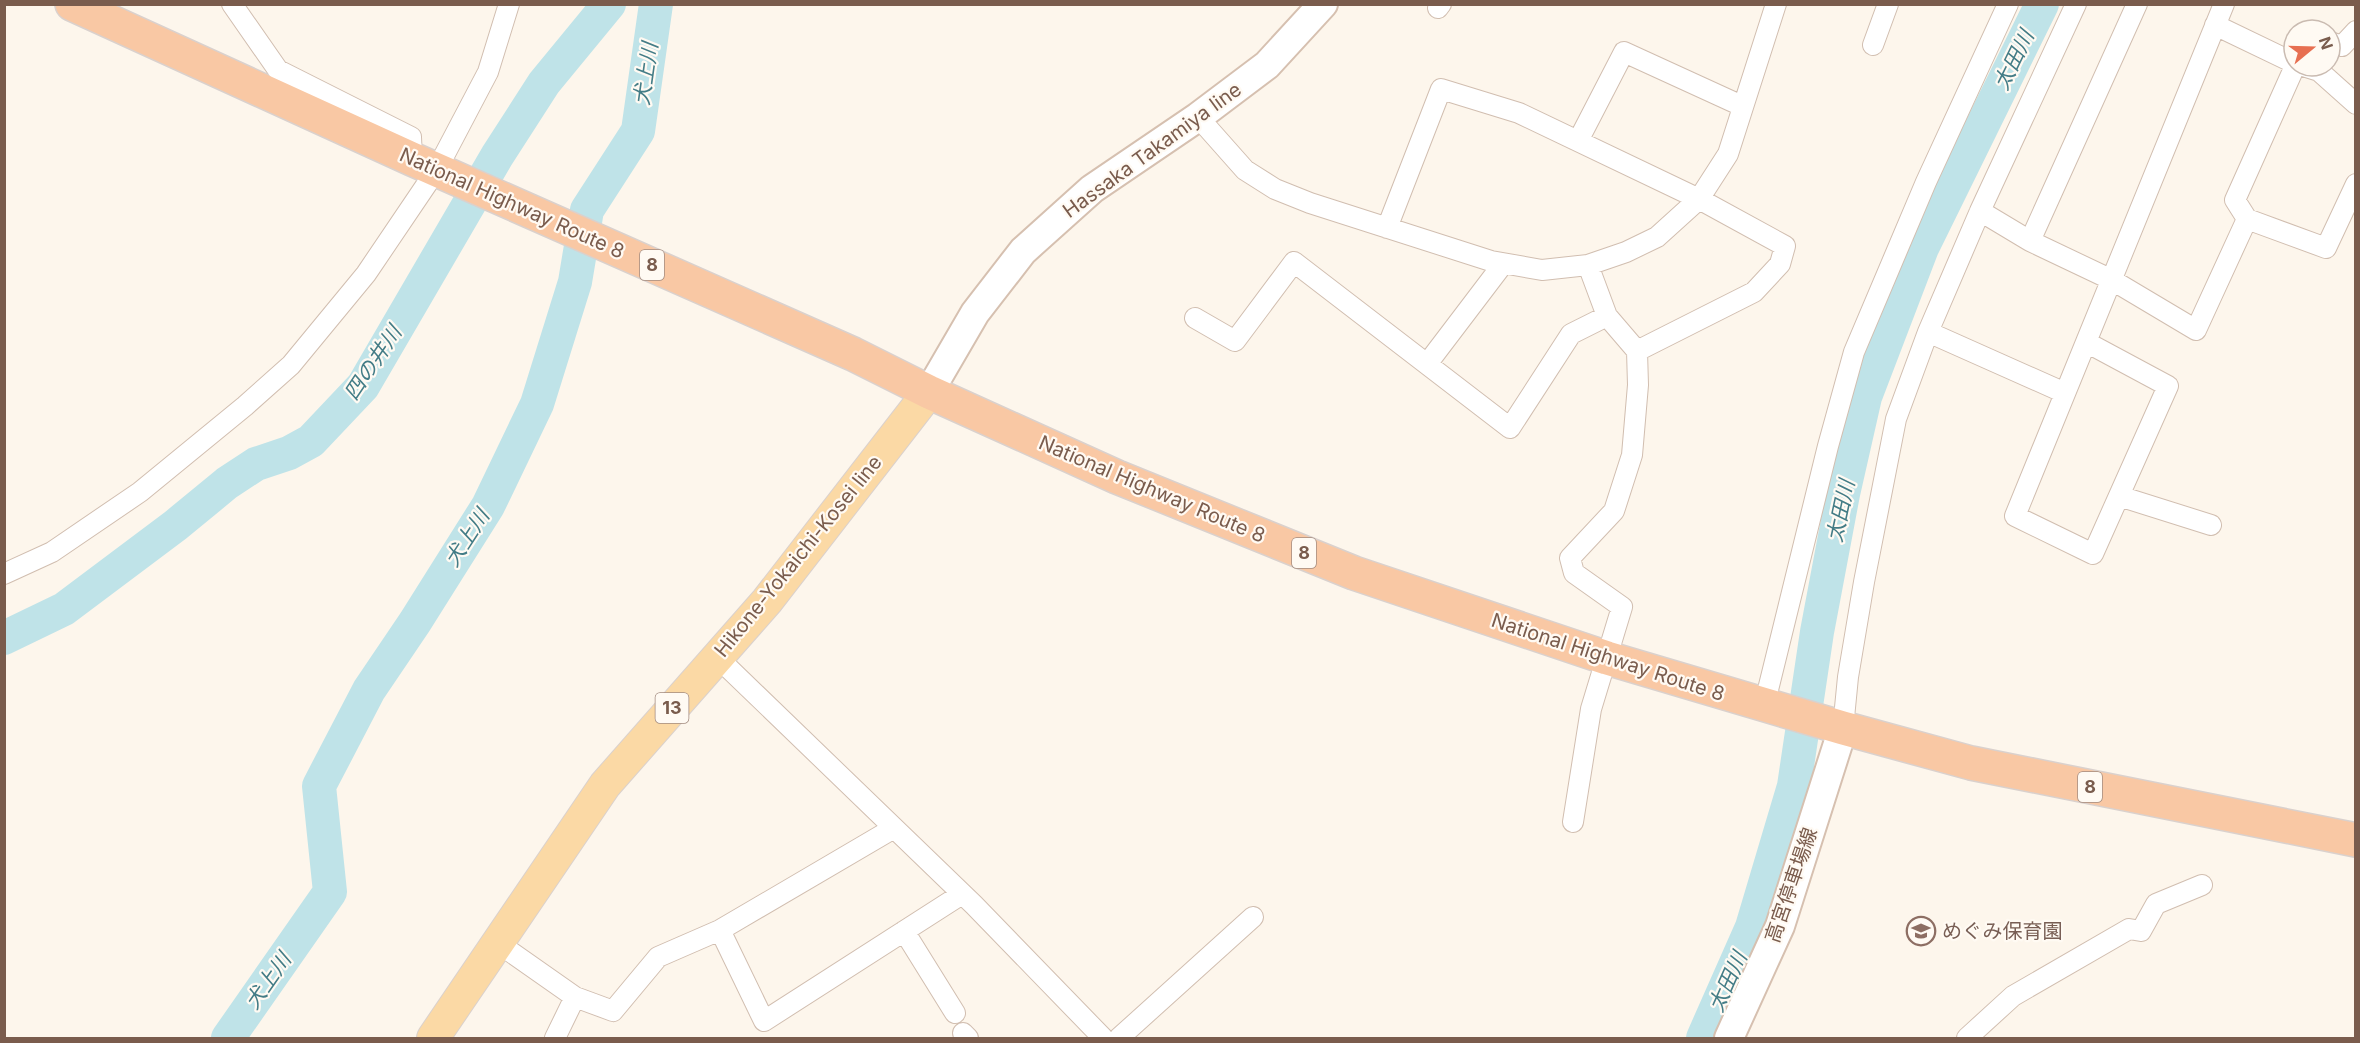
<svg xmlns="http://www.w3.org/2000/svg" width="2360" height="1043" viewBox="0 0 2360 1043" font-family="Inter,'Noto Sans JP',sans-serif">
<rect width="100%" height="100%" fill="#fdf6ec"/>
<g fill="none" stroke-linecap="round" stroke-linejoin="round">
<!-- river -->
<path stroke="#bfe3e8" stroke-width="34" d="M4,638l60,-29 112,-84 51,-42 29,-19 33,-11 22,-12 52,-55 134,-230 47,-73 65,-79
M228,1038l102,-146 -11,-106 50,-96 46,-68 73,-116 49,-102 38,-122 12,-72 51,-79 18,-127
M1703,1038l49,-111 42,-141 23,-154 26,-138 22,-97 57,-149 120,-244"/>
<!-- minor casing -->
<g stroke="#d1beb0" stroke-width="22">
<path id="minor" d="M232,4l46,66 133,67 1,22
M2137,4l-107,237 82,39 84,50 51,-111
M1438,8l3,-4
M2215,25l79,38
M2330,42l12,4 14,-15
M1873,45l15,-41
M2295,66l-60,134 12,19 79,29 30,-64
M2303,66l16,5 37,33
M1198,117l47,53 30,19 35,14 181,58 51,9 46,-5 38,-13 31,-15 42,-38 29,-45 48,-150
M1578,141l46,-89 118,54
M1980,211l50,30
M1588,265l19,51
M1195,318l40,23 59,-79 216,166 61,-94 36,-18 30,35 117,-59 26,-28 5,-18 -86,-47 -180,-86 -78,-24 -54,139
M1928,332l137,61
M2086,342l82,44 -75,168 -78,-38 209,-512
M1427,364l76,-100
M2119,496l92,29
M4,574l48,-22 88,-60 105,-86 46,-41 75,-91 71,-105 51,-97 21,-68
M716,656l258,249 129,133
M1764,706l64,-260 26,-94 72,-170 82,-178
M1843,728l5,-51 16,-95 32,-163 32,-87 52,-121 96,-207
M1573,822l18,-113 31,-102 -48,-34 -4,-15 44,-47 18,-56 6,-70 -1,-34
M720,930l44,91 198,-127
M904,931l51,82
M498,943l77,54 -20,41
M575,997l38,14 45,-54 62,-27 174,-102
M963,1033l5,5
M1119,1038l134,-121
M1967,1038l46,-42 116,-67 12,2 15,-27 46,-19"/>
</g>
<!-- secondary casing -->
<g stroke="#d6c0b0" stroke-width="32">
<path id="secondary" d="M929,392l46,-79 48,-62 69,-62 106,-72 69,-52 56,-61
M1729,1038l51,-112 63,-198"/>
</g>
<!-- primary casing -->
<g stroke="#dad1cd" stroke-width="34">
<path id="primary" d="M433,1038l172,-253 162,-184 162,-209"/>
</g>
<!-- trunk casing -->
<g stroke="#dad1cd" stroke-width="36">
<path id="trunk" d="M72,4l340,155 441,195 76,38 188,85 237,96 253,85 236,70 128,35 385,77"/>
</g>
<!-- minor -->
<use href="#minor" stroke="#fff" stroke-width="20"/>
<!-- secondary -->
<use href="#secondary" stroke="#fff" stroke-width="28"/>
<!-- primary -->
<use href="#primary" stroke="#fbd9a5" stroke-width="32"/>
<!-- trunk -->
<use href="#trunk" stroke="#f9c8a4" stroke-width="33"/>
</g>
<!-- icons -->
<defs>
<g id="school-ring" transform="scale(1.5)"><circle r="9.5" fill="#fffaf3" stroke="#8d6e63" stroke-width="1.5"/><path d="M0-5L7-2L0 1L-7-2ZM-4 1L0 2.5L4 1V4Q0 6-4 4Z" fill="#8d6e63"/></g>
</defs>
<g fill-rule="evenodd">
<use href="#school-ring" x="1921" y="931"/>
</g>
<g text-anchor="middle" stroke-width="4.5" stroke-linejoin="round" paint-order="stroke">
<!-- shield labels -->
<g fill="#fffaf3" stroke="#a28b7f" stroke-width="1.5">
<rect x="640" y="250" width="24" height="30" rx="4.5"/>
<rect x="1292" y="538" width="24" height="30" rx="4.5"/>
<rect x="655.5" y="693" width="33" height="30" rx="4.5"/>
<rect x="2078" y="772" width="24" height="30" rx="4.5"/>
</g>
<g font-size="18" font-weight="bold" fill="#7a5c4d">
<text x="652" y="271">8</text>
<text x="1304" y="559">8</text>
<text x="672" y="714">13</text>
<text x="2090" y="793">8</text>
</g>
<!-- street labels -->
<g font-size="20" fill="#7a5c4d" stroke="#fffaf3">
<text transform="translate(1152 150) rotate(-36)" y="7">Hassaka Takamiya line</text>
<text transform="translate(512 203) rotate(24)" y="7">National Highway Route 8</text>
<text transform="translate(1152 489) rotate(23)" y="7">National Highway Route 8</text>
<text transform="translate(798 556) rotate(-51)" y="7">Hikone-Yokaichi-Kosei line</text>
<text transform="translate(1608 657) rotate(18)" y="7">National Highway Route 8</text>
<text transform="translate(1791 885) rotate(-71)" y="7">高宮停車場線</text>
</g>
<!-- education labels -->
<g font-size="20" fill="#785e54" stroke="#fffaf3" text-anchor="start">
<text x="1942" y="938">めぐみ保育園</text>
</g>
<!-- water labels -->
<g font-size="21" font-style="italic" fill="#437c86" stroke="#fffaf3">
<text transform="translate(2014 60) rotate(-64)" y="7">太田川</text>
<text transform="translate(646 74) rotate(-82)" y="7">犬上川</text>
<text transform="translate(373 363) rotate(-56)" y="7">四の井川</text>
<text transform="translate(1841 511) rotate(-78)" y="7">太田川</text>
<text transform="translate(467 538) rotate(-57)" y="7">犬上川</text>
<text transform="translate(268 981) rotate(-55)" y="7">犬上川</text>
<text transform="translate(1728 982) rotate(-66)" y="7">太田川</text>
</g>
</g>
<!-- border -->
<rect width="2360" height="1043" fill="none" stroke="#7a5c4d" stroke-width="12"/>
<!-- north arrow -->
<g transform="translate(2312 48) rotate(71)"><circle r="28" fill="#fffaf3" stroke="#cabbb1" stroke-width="1.5"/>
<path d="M0-4.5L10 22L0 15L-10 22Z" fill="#e76f51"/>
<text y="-9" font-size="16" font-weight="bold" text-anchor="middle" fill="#7a5c4d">N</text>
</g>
</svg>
